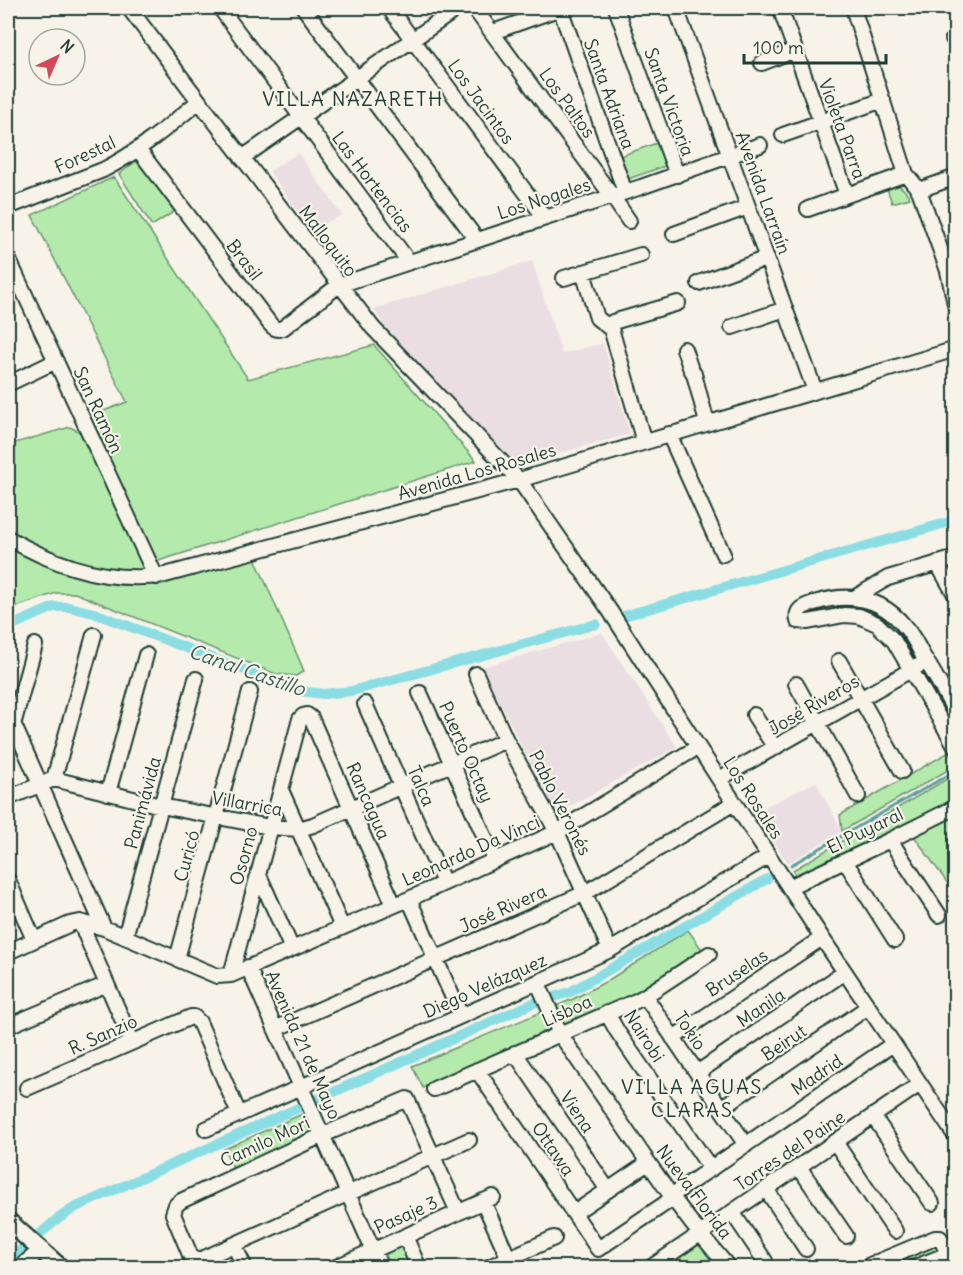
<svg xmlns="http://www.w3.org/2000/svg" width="963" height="1275" viewBox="0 0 963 1275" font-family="Delius,sans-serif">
<rect width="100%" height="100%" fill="#f7f3e8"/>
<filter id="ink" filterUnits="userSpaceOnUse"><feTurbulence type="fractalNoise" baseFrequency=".0167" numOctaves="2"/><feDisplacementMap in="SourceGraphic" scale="12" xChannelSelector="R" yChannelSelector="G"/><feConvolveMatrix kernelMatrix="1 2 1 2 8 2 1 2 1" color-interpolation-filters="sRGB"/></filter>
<g filter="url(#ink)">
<!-- built -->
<path fill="#ebdee3" d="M298,153l44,62 -31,15 -42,-59z
M532,261l30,93 41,-11 27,91 -107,29 -13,-2 -124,-131 -12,-21z
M602,633l75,114 -121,67 -74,-147z
M816,782l26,49 -54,32 -34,-51z"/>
<!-- green -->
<path fill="#b4eaac" stroke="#6a9470" stroke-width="1.5" d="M657,143l8,23 -37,13 -8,-23z
M138,160l37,51 -23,15 -33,-52z
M114,177l134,202 126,-34 102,116 -321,101 -67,-145 39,-15 -95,-187z
M885,183c12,0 19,4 25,15l-18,5z
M70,427l10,5 71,152 103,-28 50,115 -8,5 -20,-2 -201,-81h-19l-48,17v-165z
M853,603c34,8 43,19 61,48l-2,6h-3l-43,-40 -63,3 1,-8 29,-8z
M923,674l5,4 27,44v17l-34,-64z
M949,752l6,14 -113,65 -2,-16z
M955,774v28l-158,75 -4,-7z
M955,815v79l-41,-58z
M688,930l15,21 -62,40 -80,37 -138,60 -11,-22 161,-67 34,-18z
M302,1114l10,20 -78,36 -10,-21z
M938,1240l4,10 -43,17h-21z
M399,1241l13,26h-21l-8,-19z
M698,1243l20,24 -56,1z"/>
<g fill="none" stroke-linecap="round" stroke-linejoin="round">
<!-- stream -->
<path stroke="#609d9e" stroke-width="3" d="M791,865l159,-91"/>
<!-- canal -->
<path stroke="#8bdde4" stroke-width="10" d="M610,620l346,-100
M8,627l46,-20h15l25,6 206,78 24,3 28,-3 244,-67
M8,1261l47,-40 19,-13 457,-204 39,-12 197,-113"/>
<!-- minor casing -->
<g stroke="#1f3d34" stroke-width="18">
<path id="minor" d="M129,8l70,93 174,227 146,152 91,131 212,327 134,199
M220,8l189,254
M304,8l173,232
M389,8l156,210
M474,8l138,188 17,25
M560,8l65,184
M616,8l61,167
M676,8l139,383
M780,8l67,187
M853,8l53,166 13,16 29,81 8,38
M493,32l68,-24
M953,39h3
M762,63l33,-13
M783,135l100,-35
M138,149l132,175c4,5 8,6 13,4l56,-43 302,-98 119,-42
M242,158l216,-150
M919,190l37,-13
M8,207l95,-37c34,-17 66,-44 96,-69
M808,209l98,-35
M674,234l74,-27
M8,258l148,319
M583,272l14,46 13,10 2,4 32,110
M564,278l77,-23
M699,283l68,-25
M607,326l6,-4 65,-19
M732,327l53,-18
M684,349l6,18 4,7 13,49
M8,384l48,-23
M669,434l54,120
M8,538c48,28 101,46 157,37l354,-95 437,-131
M937,563l19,33
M854,598l34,-20 68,-20
M839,661l63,110
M476,674l30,66 51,92 53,118
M796,684l62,112
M420,693l75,167
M365,704l79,179
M8,712l96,216
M956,713c-11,-19 -21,-39 -33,-57 -5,-10 -10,-20 -17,-28 -24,-31 -56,-36 -92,-25 -10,3 -19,6 -16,18l10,1 36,-7 15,1 18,8 17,17 62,106
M754,715l21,33
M13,725l22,-80
M54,779l40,-144
M719,779l199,-113
M281,790l61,137
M108,793l38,-138
M8,798l46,-19 107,27 109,21 29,2 14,-4 193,-85
M890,840l49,75
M845,861l50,79
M258,873l34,76
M8,880l26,60
M789,887l101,-47 66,-33
M409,899l52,117
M80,922l52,120
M125,937l71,-258
M8,952l62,-28 10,-2 24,6 113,48 14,-1 178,-76 148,-67 141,-85
M177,959l73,-267
M248,967l133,301
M231,975l69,-256 3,-3 4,-1 4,3 83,187
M538,983l22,51 112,163 21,28 36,43
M645,996l101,149
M607,1013l10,18 94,138
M8,1026l99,-42
M275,1029l310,-136 149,-90
M673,1038l149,-100
M515,1053l93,137
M477,1070l121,179 68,-46 12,-12 215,-147
M697,1073l148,-101
M27,1088l164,-71h3l5,5 40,92
M434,1089l202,-88 9,-5 64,-42
M721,1108l147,-101
M873,1116l59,87
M206,1129l404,-179 159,-94
M835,1142l60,89
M799,1167l47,69
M766,1189l40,60
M483,1201l30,67
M458,1212l-51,-113 -84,36 -142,66 -5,4 -3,9 18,43 5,3h4l149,-67 7,-3 113,-50
M732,1212l33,49
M574,1213l74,-50
M405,1236l14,32
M234,1245l11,23
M19,1268l22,-18
M334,1268l159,-71
M487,1268l67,-30
M650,1268l270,-184
M867,1268l3,-3 65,-27h5l2,3 6,13
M913,1268l35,-14 8,-1"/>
</g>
<!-- major casing -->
<g stroke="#1f3d34" stroke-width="21">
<path id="major" d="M8,1221l53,47"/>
</g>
<!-- minor -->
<use href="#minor" stroke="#f7f3e8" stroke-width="14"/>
<!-- major -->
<use href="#major" stroke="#f7f3e8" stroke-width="16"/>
</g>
</g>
<g text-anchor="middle" stroke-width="4.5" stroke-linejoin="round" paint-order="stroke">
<!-- street labels -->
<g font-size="18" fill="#1f3d34" stroke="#f7f3e8">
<text transform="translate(609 94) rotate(70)" y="6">Santa Adriana</text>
<text transform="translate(481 102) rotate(54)" y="6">Los Jacintos</text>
<text transform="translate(669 102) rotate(70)" y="6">Santa Victoria</text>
<text transform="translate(567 103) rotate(54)" y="6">Los Paltos</text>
<text transform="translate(842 129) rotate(70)" y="6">Violeta Parra</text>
<text transform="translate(85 155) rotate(-25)" y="6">Forestal</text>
<text transform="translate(372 182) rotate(53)" y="6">Las Hortencias</text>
<text transform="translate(763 193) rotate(70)" y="6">Avenida Larraín</text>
<text transform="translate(544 199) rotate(-18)" y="6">Los Nogales</text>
<text transform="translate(328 241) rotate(53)" y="6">Malloquito</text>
<text transform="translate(244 260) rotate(53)" y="6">Brasil</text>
<text transform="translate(98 410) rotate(65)" y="6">San Ramón</text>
<text transform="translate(477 472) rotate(-16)" y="6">Avenida Los Rosales</text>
<text transform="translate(814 705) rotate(-30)" y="6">José Riveros</text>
<text transform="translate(466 752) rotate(66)" y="6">Puerto Octay</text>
<text transform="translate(421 786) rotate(66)" y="6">Talca</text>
<text transform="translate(753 798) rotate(57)" y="6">Los Rosales</text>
<text transform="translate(368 801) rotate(66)" y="6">Rancagua</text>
<text transform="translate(143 803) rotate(-75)" y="6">Panimávida</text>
<text transform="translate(560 803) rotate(63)" y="6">Pablo Veronés</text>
<text transform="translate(247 804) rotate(10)" y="6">Villarrica</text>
<text transform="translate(865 831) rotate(-26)" y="6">El Puyaral</text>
<text transform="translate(471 851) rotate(-24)" y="6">Leonardo Da Vinci</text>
<text transform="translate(187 856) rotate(-75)" y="6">Curicó</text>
<text transform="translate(244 856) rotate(-75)" y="6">Osorno</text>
<text transform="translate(503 909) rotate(-24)" y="6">José Rivera</text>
<text transform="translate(737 973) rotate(-34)" y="6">Bruselas</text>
<text transform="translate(485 986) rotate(-24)" y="6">Diego Velázquez</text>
<text transform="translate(761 1008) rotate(-34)" y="6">Manila</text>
<text transform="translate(567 1011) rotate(-24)" y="6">Lisboa</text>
<text transform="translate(690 1031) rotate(56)" y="6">Tokio</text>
<text transform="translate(103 1035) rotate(-24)" y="6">R. Sanzio</text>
<text transform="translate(644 1036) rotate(57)" y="6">Nairobi</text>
<text transform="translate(784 1043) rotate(-34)" y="6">Beirut</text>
<text transform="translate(303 1045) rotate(66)" y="6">Avenida 21 de Mayo</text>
<text transform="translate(817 1075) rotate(-34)" y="6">Madrid</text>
<text transform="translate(577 1112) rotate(56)" y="6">Viena</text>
<text transform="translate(265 1142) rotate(-25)" y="6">Camilo Mori</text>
<text transform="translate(553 1149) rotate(56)" y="6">Ottawa</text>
<text transform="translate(790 1151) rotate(-34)" y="6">Torres del Paine</text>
<text transform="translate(694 1192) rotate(53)" y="6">Nueva Florida</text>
<text transform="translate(406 1215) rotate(-24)" y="6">Pasaje 3</text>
</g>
<!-- neighbourhood labels -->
<g font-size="20" letter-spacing="1.5" fill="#1f3d34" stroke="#f7f3e8">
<text x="353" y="106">VILLA NAZARETH</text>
<text x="692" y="1094">VILLA AGUAS<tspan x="692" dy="23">CLARAS</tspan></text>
</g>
<!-- water labels -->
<g font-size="20" font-style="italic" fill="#355d57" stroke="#f7f3e8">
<text transform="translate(247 670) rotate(19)" y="7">Canal Castillo</text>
</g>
</g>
<!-- margin -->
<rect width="963" height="1275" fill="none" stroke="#f7f3e8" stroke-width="30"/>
<rect x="15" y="15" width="933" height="1245" fill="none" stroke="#1f3d34" stroke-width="2" filter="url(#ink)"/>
<!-- north arrow -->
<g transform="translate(57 57) rotate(44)"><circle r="28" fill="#f7f3e8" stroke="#a1aaa0" stroke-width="1.5"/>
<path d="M0-4.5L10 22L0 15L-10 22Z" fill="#d1495b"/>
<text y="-9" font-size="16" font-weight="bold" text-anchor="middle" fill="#1f3d34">N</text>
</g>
<!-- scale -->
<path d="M744 54v9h142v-9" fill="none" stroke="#1f3d34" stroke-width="3"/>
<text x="753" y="54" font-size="18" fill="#1f3d34" stroke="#f7f3e8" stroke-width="4.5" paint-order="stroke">100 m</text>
</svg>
